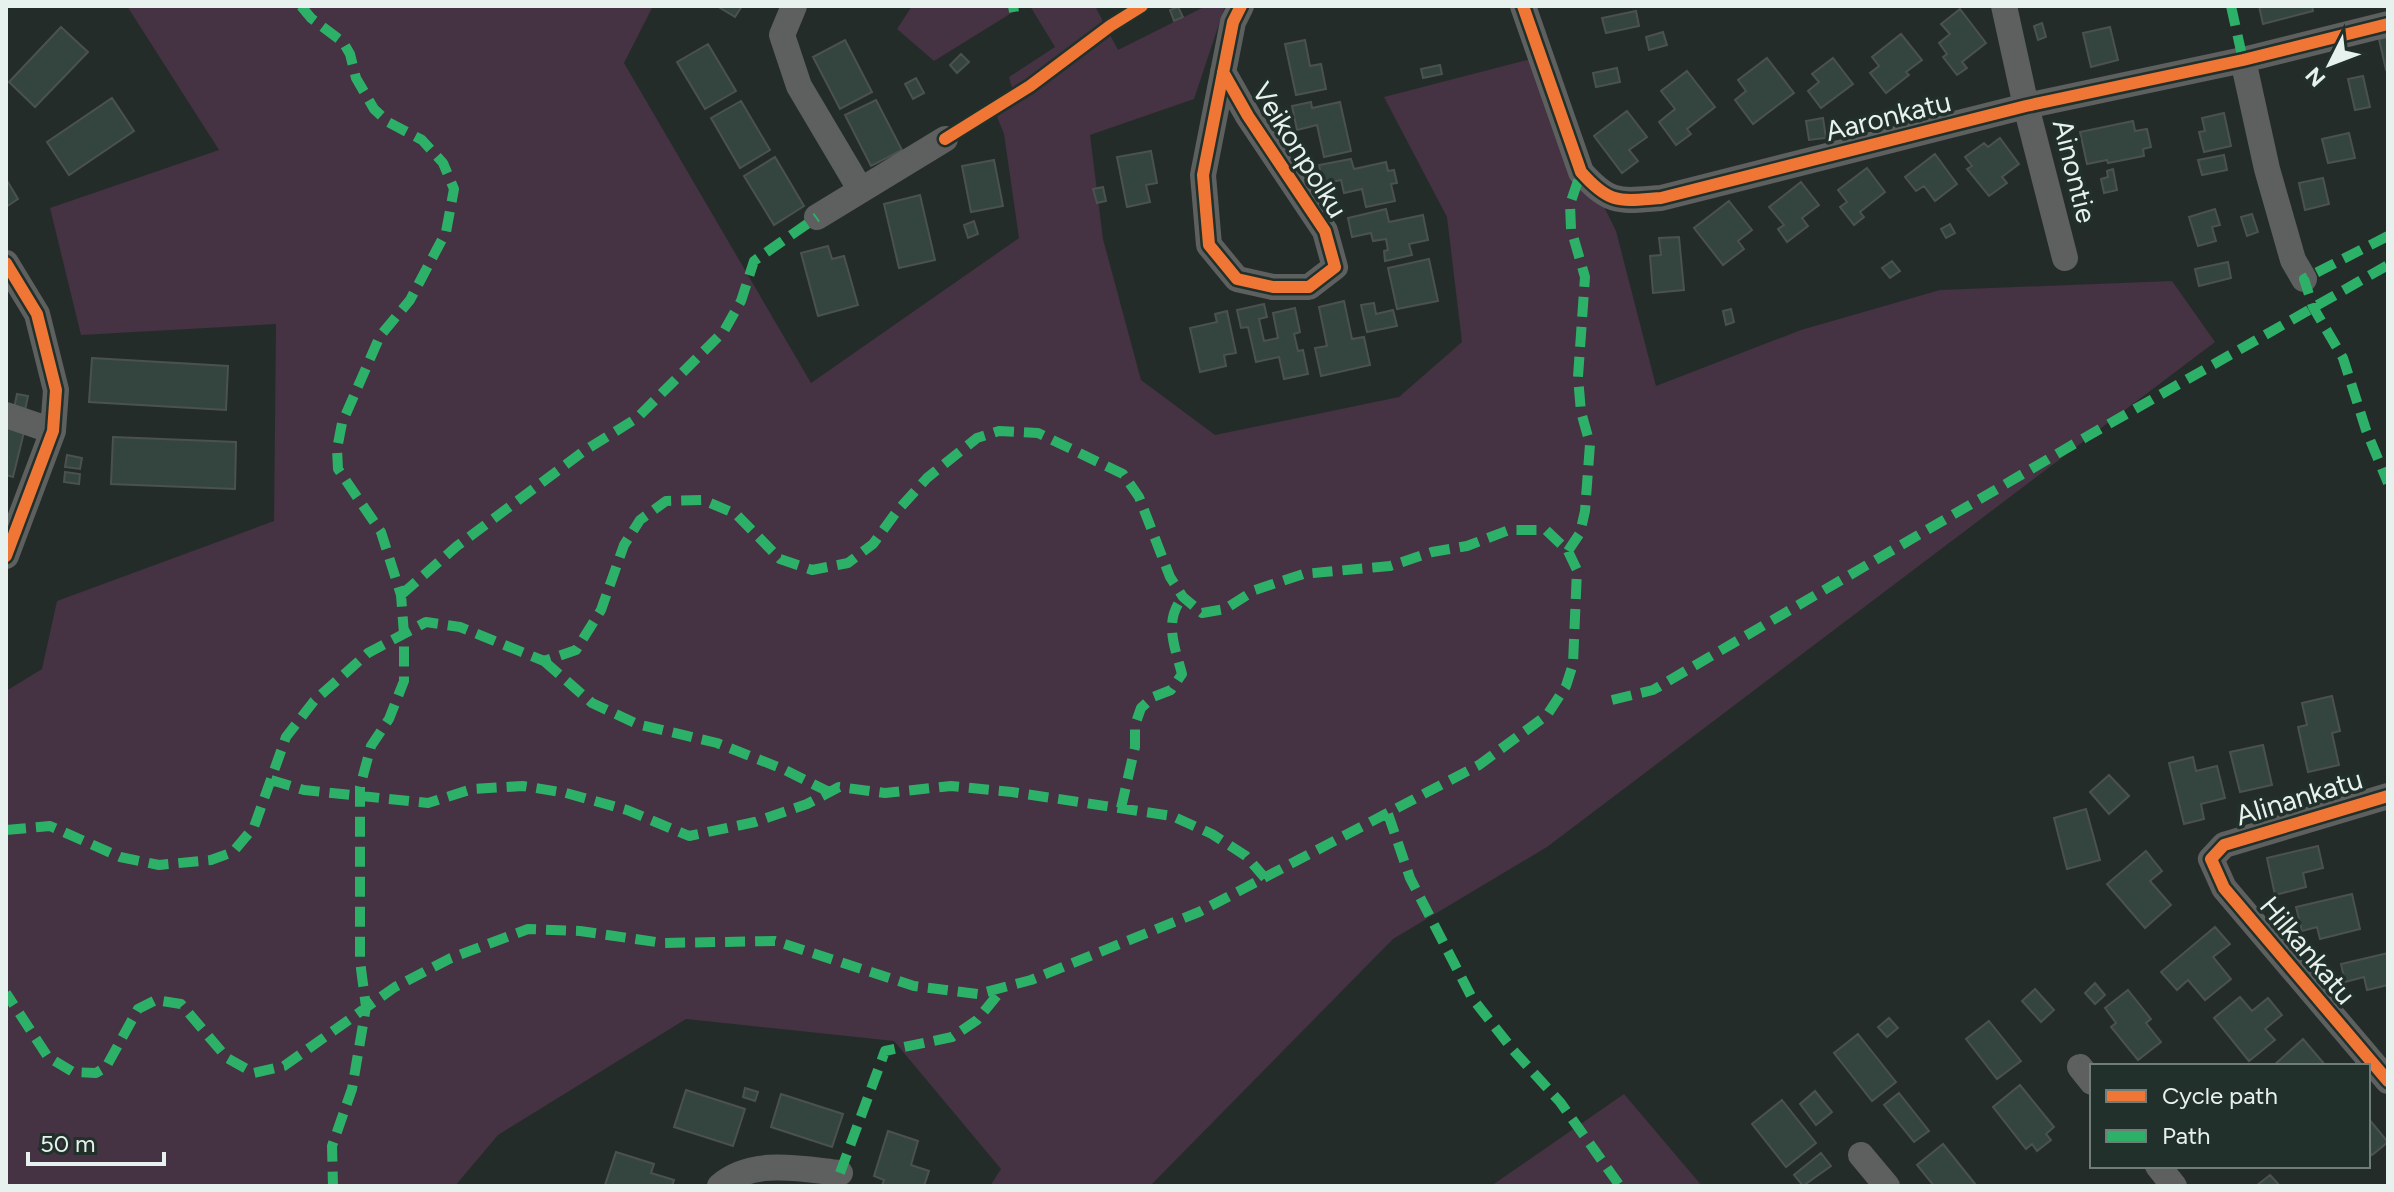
<svg xmlns="http://www.w3.org/2000/svg" width="2394" height="1192" viewBox="0 0 2394 1192" font-family="Figtree,sans-serif">
<rect width="100%" height="100%" fill="#242c29"/>
<!-- green -->
<path fill="#453242" d="M127,6h526l-29,57 187,320 208,-145 -15,-104 -10,-25 20,-13 -5,-19 46,-30 -25,-41h65l23,44 88,-44h19l-31,93 -104,36 13,104 38,141 74,55 184,-38 63,-55 -15,-125 -63,-120 147,-38 85,172 40,155 145,-56 139,-40 232,-9 43,61 -668,505 -154,92 -243,247h-160l11,-17 -107,-128 -208,-22 -188,116 -43,51h-449v-495l36,-22 15,-68 217,-80 2,-197 -195,11 -31,-127 169,-58z
M912,6h111l-89,55 -37,-32z
M1624,1094l78,92h-211z"/>
<!-- building -->
<path fill="#344540" stroke="#4b514f" stroke-width="2" d="M717,6h25l-7,11z
M2259,6h53l1,5 -50,13z
M1178,7l5,10 -9,4 -4,-11z
M1960,9l26,34 -24,19 5,6 -10,7 -14,-18 4,-3 -8,-11 11,-9 -9,-10z
M1636,11l3,15 -33,7 -4,-15z
M2042,23l4,14 -8,3 -4,-14z
M61,27l27,25 -53,55 -26,-25z
M2110,27l8,33 -27,7 -8,-34z
M1663,32l4,13 -18,5 -3,-13z
M1901,34l21,26 -16,12 3,3 -23,18 -16,-20 9,-7 -7,-9z
M2388,37v33h-2l-7,-31z
M845,40l27,52 -32,17 -27,-52z
M1305,40l5,26 11,-2 5,25 -30,6 -11,-51z
M708,44l28,47 -31,18 -28,-47z
M961,54l8,8 -12,11 -7,-8z
M1767,58l27,35 -41,31 -18,-24 11,-9 -8,-11z
M1833,58l20,26 -32,24 -13,-17 11,-9 -7,-8z
M1440,65l2,9 -19,4 -2,-9z
M1617,68l3,14 -24,5 -3,-14z
M1687,71l28,36 -28,22 4,5 -15,11 -17,-23 16,-13 -14,-18z
M2363,76l7,31 -15,3 -7,-31z
M916,78l8,15 -11,6 -8,-15z
M112,98l22,33 -65,44 -22,-33z
M876,100l26,50 -31,16 -26,-51z
M741,101l29,49 -30,18 -29,-50z
M1311,102l1,6 28,-6 11,49 -27,6 -7,-32 -20,5 -5,-24z
M1627,111l20,26 -18,13 9,11 -16,12 -28,-37z
M2224,113l7,33 -27,6 -5,-20 6,-1 -3,-13z
M1823,118l3,20 -17,2 -3,-19z
M2133,121l2,10 12,-2 4,18 -8,2 1,7 -36,7 -1,-3 -20,4 -7,-32z
M2349,133l6,25 -27,5 -6,-24z
M2000,138l19,26 -17,13 5,6 -18,13 -22,-27 5,-3 -7,-9 19,-14 4,4z
M1151,151l6,32 -11,2 4,17 -23,5 -10,-50z
M1935,154l22,30 -22,17 -11,-15 -8,5 -11,-14z
M2224,155l3,15 -25,5 -4,-15z
M775,157l29,49 -30,19 -30,-49z
M1351,159l3,10 32,-7 2,9 6,-1 3,13 -6,1 4,17 -29,6 -4,-18 -18,4 -3,-13 -18,4 -4,-19z
M994,160l9,46 -32,6 -9,-46z
M1867,168l18,24 -25,20 4,5 -10,8 -14,-18 7,-5 -9,-12z
M2113,169l4,21 -13,3 -3,-14 7,-2 -1,-6z
M2323,178l6,26 -24,6 -6,-27z
M6,179l12,20 -12,8z
M1801,182l18,23 -17,13 6,8 -21,16 -9,-13 6,-4 -15,-18z
M1103,187l3,14 -9,2 -4,-14z
M920,195l15,65 -36,8 -15,-64z
M1729,201l23,29 -14,11 6,8 -21,16 -29,-37z
M1386,209l3,13 34,-7 5,25 -19,4 3,11 -27,6 -1,-10 4,-1 -2,-11 -13,2 -2,-8 -19,4 -4,-19z
M2215,209l5,16 -8,2 4,14 -18,5 -9,-29z
M2252,214l6,18 -11,4 -6,-19z
M974,221l4,13 -10,4 -4,-13z
M1950,224l5,9 -9,5 -5,-9z
M1679,237l5,53 -31,3 -3,-37 11,-1 -2,-17z
M828,246l4,13 12,-3 14,49 -40,11 -17,-63z
M1429,259l9,42 -41,8 -9,-41z
M1892,261l8,10 -10,7 -8,-10z
M2228,262l3,16 -32,8 -4,-17z
M1344,301l8,38 12,-2 6,28 -49,11 -6,-28 12,-2 -8,-39z
M1374,303l2,11 17,-4 4,16 -30,6 -6,-27z
M1264,304l3,13 -8,2 5,22 14,-3 -5,-25 22,-5 5,24 -6,2 4,17 5,-1 5,24 -24,5 -5,-22 -23,5 -8,-35 -7,1 -4,-18z
M1731,309l3,13 -8,3 -3,-14z
M1227,311l9,42 -12,2 2,11 -26,6 -10,-44 27,-6 -2,-8z
M92,358l136,8 -2,44 -137,-8z
M17,394l11,2 -4,19 -11,-2z
M6,427l18,5 -11,45 -7,-2z
M113,437l123,5 -1,47 -124,-5z
M67,455l15,3 -2,11 -15,-2z
M65,472l15,2 -1,10 -15,-2z
M2332,696l8,35 -8,2 7,32 -31,7 -10,-45 9,-2 -5,-22z
M2263,745l9,40 -32,7 -10,-40z
M2193,757l3,14 21,-5 8,32 -24,6 3,15 -20,5 -15,-61z
M2109,775l20,21 -20,18 -19,-22z
M2086,809l14,51 -33,9 -13,-51z
M2318,846l5,22 -20,5 3,14 -31,8 -8,-37z
M2146,851l16,20 -12,10 21,24 -26,23 -38,-44z
M2352,894l8,35 -40,10 -3,-12 -15,4 -6,-24z
M2215,927l15,17 -17,13 18,22 -26,21 -17,-20 -11,10 -16,-18z
M2388,953v32l-21,5 -3,-13 -19,5 -4,-18z
M2095,983l10,12 -10,9 -10,-11z
M2035,989l19,21 -13,12 -19,-21z
M2128,990l23,29 -5,4 15,19 -23,18 -27,-33 5,-4 -11,-15z
M2240,997l12,14 16,-13 14,17 -17,14 10,11 -26,21 -35,-43z
M1889,1018l9,10 -11,9 -9,-10z
M1989,1021l32,40 -24,18 -31,-40z
M1858,1034l38,48 -24,19 -38,-48z
M2303,1039l23,27h-27l-2,-2 -24,2z
M2020,1085l34,42 -8,7 5,6 -14,11 -5,-7 -6,5 -33,-42z
M745,1088l13,4 -3,9 -12,-4z
M686,1090l59,19 -12,37 -59,-19z
M1815,1091l17,21 -16,13 -16,-21z
M1899,1093l30,38 -15,11 -30,-37z
M781,1094l62,20 -11,33 -61,-20z
M1782,1100l34,43 -30,24 -34,-43z
M2368,1118l20,24 -16,13 -4,-5z
M888,1131l30,10 -7,24 18,6 -5,15h-42l2,-6 -10,-4z
M1943,1144l33,41 -1,1h-41l-17,-21z
M616,1152l38,12 -3,9 23,7 -2,6 -67,-1z
M1821,1153l10,13 -28,20 -9,-11z
M2270,1175l10,11h-24z"/>
<g fill="none" stroke-linecap="round" stroke-linejoin="round">
<!-- minor -->
<path stroke="#5d605f" stroke-width="26" d="M794,6l-12,29 17,51 61,103
M1523,6l58,166c29,33 39,29 80,26l365,-92 217,-46 145,-36
M2004,6l22,100 39,152
M2243,60l24,109 26,91 11,19
M1223,72l25,44 77,115 10,36 -26,20h-36l-36,-8 -28,-34 -6,-70 30,-153 8,-16
M817,217l128,-78
M6,263l31,51 19,76 -3,41 -47,125
M6,415l47,16
M2388,796l-164,49 -13,14 13,29 164,193
M2080,1067l12,15
M1861,1155l26,31
M2158,1166l16,20
M720,1186c32,-28 81,-17 120,-13"/>
<!-- quiet -->
<path stroke="#2db169" stroke-width="10" stroke-dasharray="20 10" stroke-linecap="butt" d="M301,6l10,12 32,24 7,12 6,24 18,31 14,13 34,18 21,23 11,26 -8,43 -36,68 -30,36 -38,87 -5,26 1,20 43,63 20,63 3,39v47l-15,38 -18,27 -11,41v174l6,46 -14,82 -20,57 1,40
M1013,6l1,6
M2231,6l12,54
M2388,236l-84,43 9,28 30,51 23,72 22,53
M1568,551l12,-18 5,-22 5,-67 -9,-32 -3,-35 7,-100 -14,-48 -1,-25 11,-32
M401,595l56,-49 127,-95 53,-33 87,-87 17,-30 13,-40 63,-44
M544,661l48,42 45,21 80,19 66,26 46,23
M1612,700l41,-10 433,-253 302,-172
M271,780l33,10 124,13 44,-14 51,-3 43,7 61,17 62,26 66,-14 52,-18 32,-17 46,6 66,-7 61,6 160,24 40,18 34,22 19,22
M1121,808l14,-61v-22l6,-17 12,-11 18,-7 11,-16c-7,-27 -19,-53 1,-77
M1388,814l22,64 62,120 41,52 47,52 60,84
M6,830l44,-4 70,31 39,8 52,-5 22,-8 21,-25 32,-90 28,-36 54,-48 58,-31 34,5 84,34 32,-11 25,-40 23,-65 16,-25 26,-19 37,-1 33,14 44,45 32,11 36,-7 25,-19 24,-33 30,-33 50,-40 22,-7 39,2 85,41 16,23 31,80 13,20 19,16 23,-4 30,-19 48,-16 87,-8 42,-14 35,-6 42,-16h37l22,21 9,19 -4,94 -7,22 -19,29 -68,50 -280,147 -168,68 -53,14 -64,-8 -139,-45 -112,2 -83,-12 -52,-2 -77,29 -56,29 -111,79 -30,7 -27,-15 -46,-54 -25,-4 -18,9 -32,58 -10,6 -23,-1 -25,-15 -42,-64
M840,1173l45,-122 67,-14 25,-17 27,-33"/>
<!-- cycleway casing -->
<g stroke="#21302a" stroke-width="17">
<path id="cycleway" d="M1523,6l58,166c29,33 39,29 80,26l365,-92 217,-46 145,-36
M1223,72l25,44 77,115 10,36 -26,20h-36l-36,-8 -28,-34 -6,-70 30,-153 8,-16
M945,139l85,-53 80,-60 32,-20
M6,263l31,51 19,76 -3,41 -47,125
M2388,796l-164,49 -13,14 13,29 164,193"/>
</g>
<!-- cycleway -->
<use href="#cycleway" stroke="#f07635" stroke-width="12"/>
</g>
<g text-anchor="middle" stroke-width="7" stroke-linejoin="round" paint-order="stroke">
<!-- street labels -->
<g font-size="28" fill="#e7f1ed" stroke="#21302a">
<text transform="translate(1888 116) rotate(-14)" y="10">Aaronkatu</text>
<text transform="translate(1300 150) rotate(58)" y="10">Veikonpolku</text>
<text transform="translate(2075 171) rotate(76)" y="10">Ainontie</text>
<text transform="translate(2299 797) rotate(-17)" y="10">Alinankatu</text>
<text transform="translate(2308 950) rotate(50)" y="10">Hilkankatu</text>
</g>
</g>
<!-- border -->
<rect width="2394" height="1192" fill="none" stroke="#e7f1ed" stroke-width="16"/>
<!-- legend -->
<rect x="2090" y="1064" width="280" height="104" fill="#21302a" stroke="#707d78" stroke-width="2"/>
<rect x="2106" y="1090" width="40" height="12" fill="#f07635" stroke="#707d78" stroke-width="2"/>
<text x="2162" y="1104" font-size="24" fill="#e7f1ed">Cycle path</text>
<rect x="2106" y="1130" width="40" height="12" fill="#2db169" stroke="#707d78" stroke-width="2"/>
<text x="2162" y="1144" font-size="24" fill="#e7f1ed">Path</text>
<!-- north arrow -->
<g transform="translate(2330 64) rotate(228)" stroke="#21302a" stroke-width="6" paint-order="stroke">
<path d="M0-6L14 30L0 20L-14 30Z" fill="#e7f1ed"/>
<text y="-12" font-size="22" font-weight="bold" text-anchor="middle" fill="#e7f1ed">N</text>
</g>
<!-- scale -->
<path d="M28 1152v12h136v-12" fill="none" stroke="#e7f1ed" stroke-width="4"/>
<text x="40" y="1152" font-size="24" fill="#e7f1ed" stroke="#21302a" stroke-width="6" paint-order="stroke">50 m</text>
</svg>
